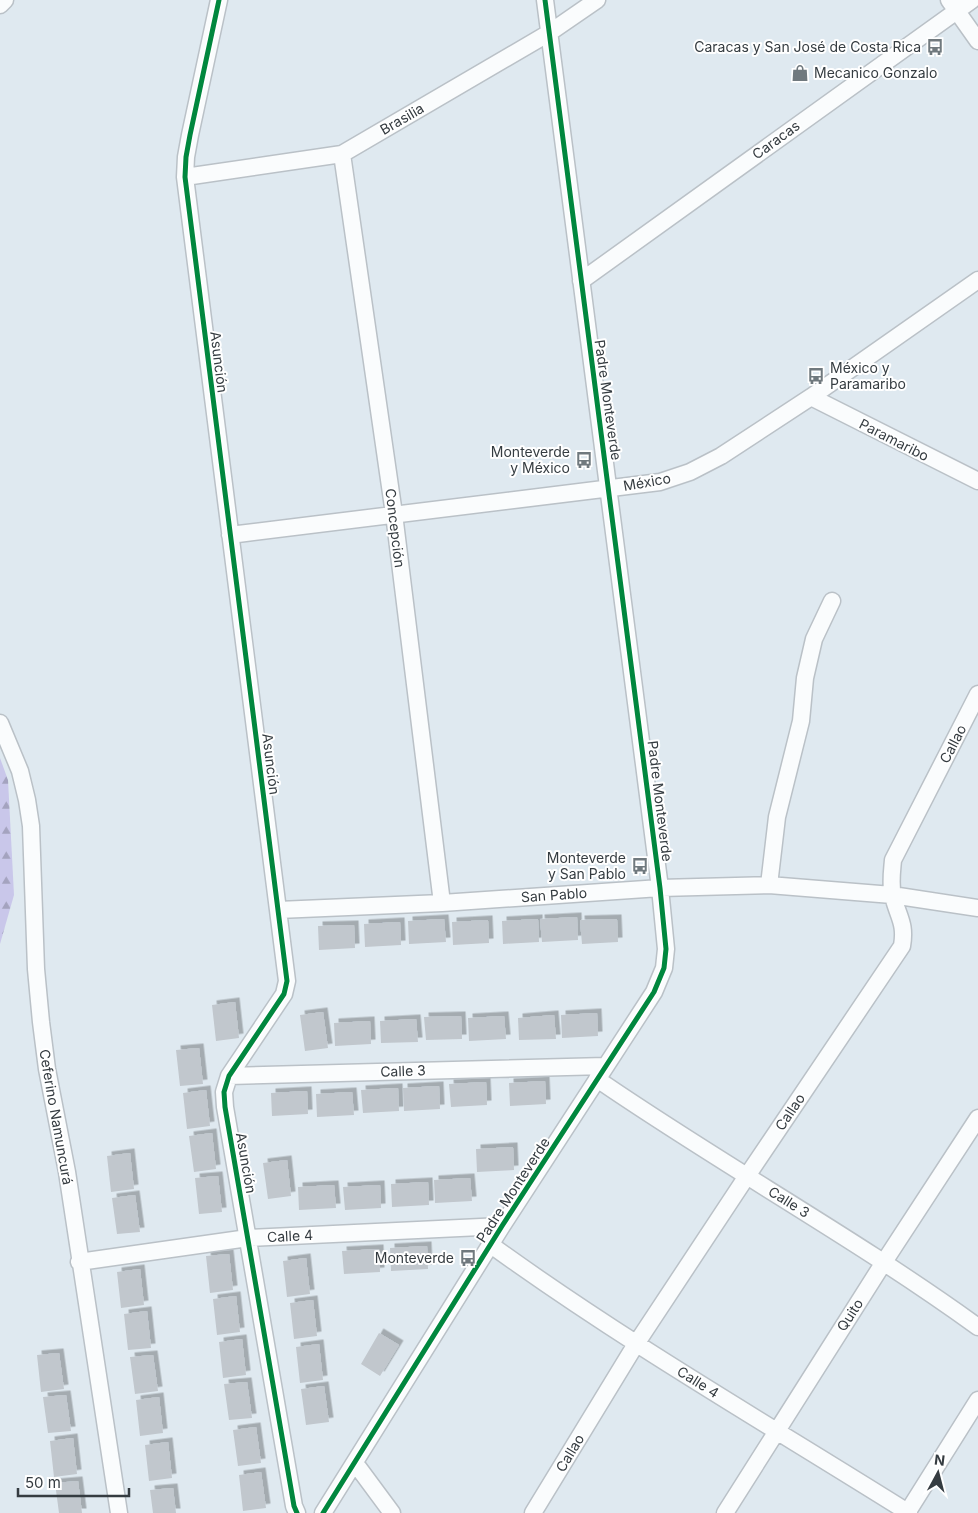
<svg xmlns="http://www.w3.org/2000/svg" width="978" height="1513" viewBox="0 0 978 1513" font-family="Inter,sans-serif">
<defs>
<pattern id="forest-firs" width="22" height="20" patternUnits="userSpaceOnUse" patternTransform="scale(1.25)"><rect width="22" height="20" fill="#c9c7ea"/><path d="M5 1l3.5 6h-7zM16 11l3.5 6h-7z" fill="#a4a3bf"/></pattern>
<filter id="shadow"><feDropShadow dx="4.5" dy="-4.5" stdDeviation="0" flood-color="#0004"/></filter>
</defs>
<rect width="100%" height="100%" fill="#dfe9f0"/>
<!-- forest -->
<path fill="url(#forest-firs)" d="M0,758l8,22 6,115 -14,49z"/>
<!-- building -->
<path fill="#c1c7cd" filter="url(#shadow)" d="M577,917l1,23 -36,2 -2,-23z
M444,919l2,23 -37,2 -1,-23z
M538,919l1,23 -36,2 -1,-23z
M617,919l1,23 -36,2 -2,-24z
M488,920l1,23 -36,2 -1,-23z
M400,922l1,23 -36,2 -1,-23z
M354,925l1,23 -36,2 -1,-24z
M235,1002l4,36 -23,3 -4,-36z
M323,1012l5,36 -23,3 -5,-36z
M597,1013l1,23 -36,2 -1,-23z
M554,1015l2,24 -37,1 -1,-22z
M461,1016l1,23 -36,1 -2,-23z
M504,1016l2,23 -37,2 -1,-23z
M416,1019l2,23 -37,1 -1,-22z
M370,1021l1,23 -36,2 -1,-23z
M199,1048l4,36 -23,2 -4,-36z
M545,1081l1,23 -36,2 -1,-23z
M486,1082l1,23 -36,2 -2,-23z
M439,1086l1,23 -36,2 -1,-23z
M398,1088l1,23 -36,2 -2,-23z
M206,1090l4,36 -23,3 -4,-36z
M307,1091l1,23 -36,2 -1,-23z
M352,1092l2,23 -37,2 -1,-23z
M212,1133l4,36 -22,3 -5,-36z
M513,1147l1,23 -37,2 -1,-23z
M130,1153l4,36 -23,3 -4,-36z
M287,1160l4,36 -23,3 -5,-36z
M218,1176l4,36 -23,2 -4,-36z
M470,1178l2,23 -37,2 -1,-23z
M428,1182l1,23 -37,2 -1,-23z
M334,1185l2,23 -37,2 -1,-23z
M380,1185l1,23 -36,2 -2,-23z
M135,1195l5,37 -23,2 -5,-36z
M427,1246l1,23 -37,2 -1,-23z
M379,1249l1,23 -36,2 -2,-23z
M229,1254l4,36 -23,3 -4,-37z
M306,1258l4,36 -23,3 -4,-36z
M140,1269l4,36 -23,3 -4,-36z
M236,1296l4,36 -23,3 -4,-36z
M313,1300l4,36 -23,3 -4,-36z
M147,1311l4,37 -23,2 -4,-36z
M379,1333l20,12 -19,31 -19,-12z
M242,1339l4,36 -23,3 -4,-36z
M319,1344l4,36 -23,3 -4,-36z
M59,1353l5,36 -23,3 -4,-37z
M153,1355l5,36 -23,3 -5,-37z
M247,1382l5,36 -23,2 -5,-36z
M324,1386l5,36 -23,3 -5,-36z
M66,1395l5,36 -23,2 -5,-36z
M159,1397l4,36 -23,3 -4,-36z
M256,1427l5,36 -23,3 -5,-36z
M73,1438l4,36 -23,3 -4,-36z
M168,1442l4,36 -23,3 -4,-36z
M261,1472l5,36 -23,3 -4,-36z
M78,1481l4,32h-23l-4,-30z
M173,1488l3,25h-23l-3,-23z"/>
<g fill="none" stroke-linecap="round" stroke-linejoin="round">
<!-- minor casing -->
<g stroke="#bac1c7" stroke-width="19">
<path id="minor" d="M219,0l-29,135 -4,22 -1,20 102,804 -3,13 -55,82 -5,16 1,15 69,399 3,7
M949,0l29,41
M0,5l5,-5
M342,154l52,360 48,389
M185,177l157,-23 207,-121 48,-33
M581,281l391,-281
M811,397l167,84
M230,535l430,-53 30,-10 31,-16 90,-59 167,-117
M0,723l20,48 7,29 4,26 5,143 5,53 6,47 20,103 52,341
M769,885l8,-68 24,-96 4,-43 9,-39 18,-38
M278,910l164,-7 218,-15 109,-3 123,10 86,13
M229,1076l377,-10
M597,1079c125,86 258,159 381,248
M491,1245c134,97 278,180 418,268
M79,1262l169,-24 254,-12
M355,1463l37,50
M323,1513l179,-287 152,-234 10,-24 2,-19 -6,-61 -115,-888
M533,1513l103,-169 111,-168 155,-230c4,-23 -4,-29 -9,-50 -3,-12 -1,-24 0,-36l85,-166
M725,1513l159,-251 94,-144
M907,1513l71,-113"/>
</g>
<!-- minor -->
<use href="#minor" stroke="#fafcfd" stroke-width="16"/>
<!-- cycleway casing -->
<g stroke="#fff" stroke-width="8">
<path id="cycleway" d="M219,0l-29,135 -4,22 -1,20 102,804 -3,13 -55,82 -5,16 1,15 69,399 3,7
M323,1513l179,-287 152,-234 10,-24 2,-19 -6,-61 -115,-888"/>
</g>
<!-- cycleway -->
<use href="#cycleway" stroke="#00873e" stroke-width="5"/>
</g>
<!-- icons -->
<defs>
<g id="bus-bare" transform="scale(1.35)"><path d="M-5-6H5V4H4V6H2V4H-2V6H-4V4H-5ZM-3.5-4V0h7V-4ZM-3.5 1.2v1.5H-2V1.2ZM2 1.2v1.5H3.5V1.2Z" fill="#70797e" stroke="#fff" stroke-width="2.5" paint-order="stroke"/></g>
<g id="shop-bare" transform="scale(1.35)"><path d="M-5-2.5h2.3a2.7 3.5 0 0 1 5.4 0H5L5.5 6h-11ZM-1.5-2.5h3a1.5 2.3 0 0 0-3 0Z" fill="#70797e" stroke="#fff" stroke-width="2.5" paint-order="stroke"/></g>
</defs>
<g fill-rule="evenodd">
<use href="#bus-bare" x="935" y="47"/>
<use href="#shop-bare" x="800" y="73"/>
<use href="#bus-bare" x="816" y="376"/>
<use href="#bus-bare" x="584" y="460"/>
<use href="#bus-bare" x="640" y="866"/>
<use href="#bus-bare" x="468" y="1258"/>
</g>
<g text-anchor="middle" stroke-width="4" stroke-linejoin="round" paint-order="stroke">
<!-- poi labels -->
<g font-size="14" fill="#353c41" stroke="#fff" text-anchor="end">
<text x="921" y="52">Caracas y San José de Costa Rica</text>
<text x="814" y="78" text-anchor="start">Mecanico Gonzalo</text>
<text x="830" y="373" text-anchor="start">México y<tspan x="830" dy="16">Paramaribo</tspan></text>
<text x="570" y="457">Monteverde<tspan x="570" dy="16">y México</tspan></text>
<text x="626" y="863">Monteverde<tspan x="626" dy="16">y San Pablo</tspan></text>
<text x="454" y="1263">Monteverde</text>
</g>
<!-- street labels -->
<g font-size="14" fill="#353c41" stroke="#fff">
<text transform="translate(402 119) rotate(-30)" y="5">Brasilia</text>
<text transform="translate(776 140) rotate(-36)" y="5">Caracas</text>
<text transform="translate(219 362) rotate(83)" y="5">Asunción</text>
<text transform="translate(608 400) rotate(82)" y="5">Padre Monteverde</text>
<text transform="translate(894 440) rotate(27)" y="5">Paramaribo</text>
<text transform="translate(647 482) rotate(-10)" y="5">México</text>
<text transform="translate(395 528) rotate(83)" y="5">Concepción</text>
<text transform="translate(953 744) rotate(-63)" y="5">Callao</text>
<text transform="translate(271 764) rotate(83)" y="5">Asunción</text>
<text transform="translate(660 801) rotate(83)" y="5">Padre Monteverde</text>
<text transform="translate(554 895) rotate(-4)" y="5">San Pablo</text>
<text transform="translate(403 1071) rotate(-2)" y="5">Calle 3</text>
<text transform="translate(790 1112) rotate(-56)" y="5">Callao</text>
<text transform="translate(56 1117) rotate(80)" y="5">Ceferino Namuncurá</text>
<text transform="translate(246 1163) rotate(80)" y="5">Asunción</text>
<text transform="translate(513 1190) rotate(-57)" y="5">Padre Monteverde</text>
<text transform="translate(789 1202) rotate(32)" y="5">Calle 3</text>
<text transform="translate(290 1236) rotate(-3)" y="5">Calle 4</text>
<text transform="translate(850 1315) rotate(-57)" y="5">Quito</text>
<text transform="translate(698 1382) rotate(32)" y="5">Calle 4</text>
<text transform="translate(570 1453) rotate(-59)" y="5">Callao</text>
</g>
</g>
<!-- north arrow -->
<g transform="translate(938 1473) rotate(7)" stroke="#ffffff" stroke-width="4" paint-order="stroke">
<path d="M0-4L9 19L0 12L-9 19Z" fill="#353c41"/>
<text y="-8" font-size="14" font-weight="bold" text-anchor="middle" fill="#353c41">N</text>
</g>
<!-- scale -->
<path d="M18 1488v8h111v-8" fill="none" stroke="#353c41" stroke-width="2.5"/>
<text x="25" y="1488" font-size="15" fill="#353c41" stroke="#ffffff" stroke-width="4" paint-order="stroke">50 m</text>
</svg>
